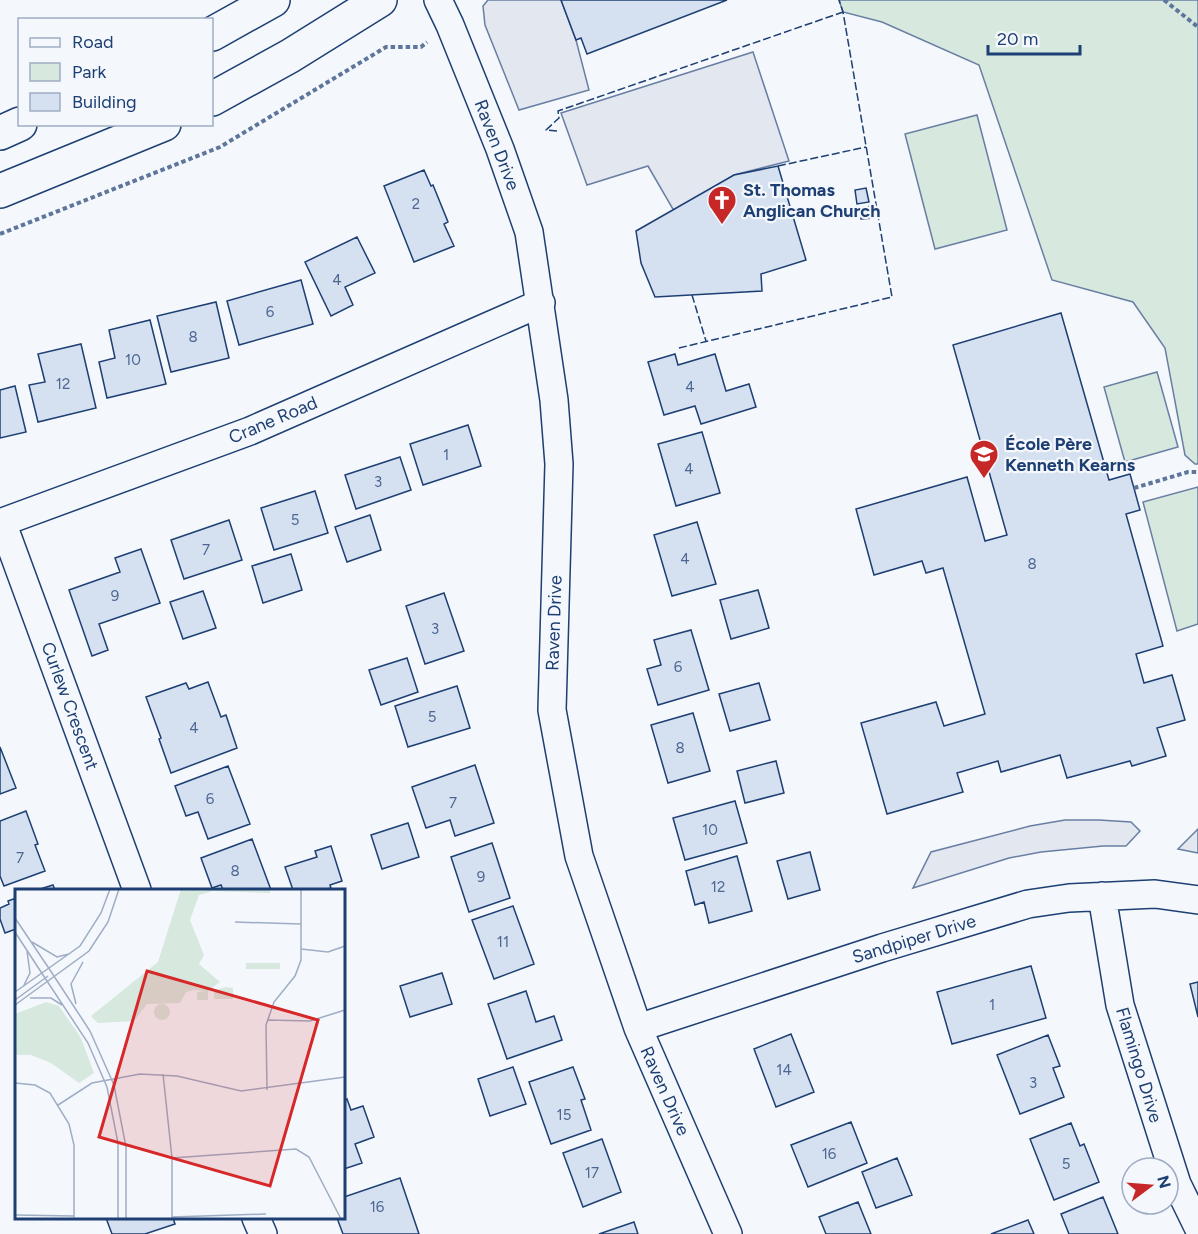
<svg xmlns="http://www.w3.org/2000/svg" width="1198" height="1234" viewBox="0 0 1198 1234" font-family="Figtree,sans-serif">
<rect width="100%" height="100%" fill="#f4f7fb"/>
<!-- green -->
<path fill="#d7e8df" stroke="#687fa3" stroke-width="1.5" d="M839,0h359v464h-3l-10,-9 -20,-107 -32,-46 -81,-22 -73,-215 -97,-43 -39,-10z
M977,115l30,115 -72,19 -30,-115z
M1157,372l21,75 -53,15 -21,-75z
M1198,487v137l-21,7 -34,-129z"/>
<!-- parking -->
<path fill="#e3e8f0" stroke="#687fa3" stroke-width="1.5" d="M488,0h73l15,40 13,50 -70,20 -34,-85 -2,-19z
M753,52l36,109 -55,14 -60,36 -26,-45 -61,19 -26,-72z
M1065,820h34l32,2 9,9 -14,15h-23l-62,6 -32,6 -96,30 18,-36 99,-26z
M1198,829v24l-20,-4z"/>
<!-- building -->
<path fill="#d5e0f0" stroke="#1d3f73" stroke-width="1.5" d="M561,0h166l-140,54 -6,-16 -5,2z
M778,166l28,94 -45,14 1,17 -107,6 -14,-34 -5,-32 98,-56z
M424,170l7,16 2,-1 15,37 -4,2 10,22 -40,16 -30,-76z
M866,188l3,14 -12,2 -2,-14z
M871,206l2,12 -12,1 -1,-11z
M357,237l18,36 -30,14 8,18 -22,11 -26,-54z
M301,280l12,44 -74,21 -12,-44z
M216,302l13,56 -58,14 -14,-56z
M1061,313l48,167 21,-6 10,36 -14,4 37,132 -27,8 8,29 28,-8 13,45 -28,8 9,28 -34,10 -2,-5 -63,17 -7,-23 -59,17 -3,-11 -41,12 6,19 -76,22 -26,-91 75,-21 8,24 41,-12 -42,-146 -17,5 -4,-12 -48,14 -18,-66 111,-32 18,64 22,-6 -54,-190z
M150,320l16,64 -59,14 -8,-36 16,-4 -6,-28z
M81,344l15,64 -58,14 -9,-37 16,-3 -7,-28z
M675,354l3,11 37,-11 11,37 23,-7 7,23 -55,17 -6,-18 -31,9 -16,-53z
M15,386l11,46 -26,6v-48z
M468,425l13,41 -58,19 -13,-41z
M702,432l18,61 -44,13 -18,-62z
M400,457l11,33 -55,19 -11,-34z
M315,491l13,42 -54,17 -13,-42z
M370,515l11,35 -34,12 -12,-35z
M229,520l13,40 -58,19 -13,-39z
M697,522l19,62 -44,12 -18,-61z
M141,549l19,54 -61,21 9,26 -16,6 -23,-66 51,-18 -5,-14z
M291,554l11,36 -39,13 -11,-37z
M758,590l11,38 -38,11 -11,-39z
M203,591l13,37 -33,11 -13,-37z
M444,593l20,58 -39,13 -19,-58z
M691,630l18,60 -51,15 -11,-36 14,-4 -7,-25z
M407,658l11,34 -37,13 -12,-35z
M208,682l13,35 5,-2 11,33 -66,25 -12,-34 2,-1 -15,-41 40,-14 3,6z
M759,683l11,37 -40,11 -11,-37z
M457,686l13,42 -62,19 -13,-41z
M693,713l17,58 -42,12 -17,-58z
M0,747l16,41 -16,6z
M776,761l8,32 -39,10 -8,-32z
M475,765l19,58 -39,13 -5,-16 -24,8 -14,-41z
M228,766l22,58 -42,15 -10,-27 -12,4 -11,-30z
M735,801l12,42 -62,17 -12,-42z
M26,811l12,33 -3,1 10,26 -41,15 -4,-10v-55z
M408,823l11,34 -37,12 -11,-34z
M252,839l19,51h-48l-2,-5 -9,3 -11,-30z
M492,843l18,55 -41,14 -18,-55z
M331,846l11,35 -12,4 1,3 -8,2h-30l-8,-23 32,-10 -2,-6z
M810,852l10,38 -32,9 -11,-38z
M737,856l15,55 -43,12 -5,-21 -9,3 -9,-34z
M53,885l2,5h-18z
M16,898v31l-11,4 -5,-14v-11l9,-4 -1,-3z
M513,906l21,58 -40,15 -22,-59z
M1031,966l15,52 -94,26 -15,-52z
M442,973l10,31 -42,13 -10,-31z
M1198,982v35l-8,-33z
M526,991l10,31 18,-6 8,24 -55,19 -19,-55z
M791,1034l23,58 -38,15 -22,-58z
M1048,1035l12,31 -7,2 11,29 -44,17 -23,-59z
M513,1067l13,37 -36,12 -12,-37z
M573,1067l12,32 -4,1 10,30 -40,14 -22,-62z
M347,1099l4,11 12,-4 11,31 -19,7 7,19 -18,6v-68z
M851,1122l16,41 -59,24 -17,-42z
M1071,1123l9,23 4,-2 15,38 -45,18 -24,-61z
M602,1139l19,53 -38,15 -20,-54z
M897,1158l15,37 -36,13 -14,-36z
M400,1178l19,56h-76l-6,-16h7v-21z
M1103,1197l15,37h-49l-8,-20z
M858,1202l13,32h-45l-7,-17z
M106,1218h67l2,6 -30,10h-33z
M1028,1220l6,14h-43z
M634,1222l4,12h-39z"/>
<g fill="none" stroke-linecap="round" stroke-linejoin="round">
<!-- minor casing -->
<g stroke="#1d3f73" stroke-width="30">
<path id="minor" d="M438,0l12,25 50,124 29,83 25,168 5,64 -7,246 27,146 59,172 90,206
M2,522l135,368
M0,523l250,-92 291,-128
M1102,896l18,109 57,179 21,43
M638,1028l244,-80 146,-44 41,-6 86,-4 43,6
M256,1218l7,16"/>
</g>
<!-- secondary casing -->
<g stroke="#1d3f73" stroke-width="36">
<path id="secondary" d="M212,34l61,-34
M212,99l78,-43 90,-56
M0,133l20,-9
M0,191l164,-67"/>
</g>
<!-- path -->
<path stroke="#5e769c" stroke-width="4" stroke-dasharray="4.5 3" stroke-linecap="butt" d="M1164,0l34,27
M0,234l220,-87 166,-100h35l6,-5
M1134,488l54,-16h10"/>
<!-- minor -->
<use href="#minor" stroke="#f4f7fb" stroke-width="27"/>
<!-- secondary -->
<use href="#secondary" stroke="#f4f7fb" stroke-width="33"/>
<!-- fence -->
<path stroke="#1d3f73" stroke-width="1.5" stroke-dasharray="8 3" stroke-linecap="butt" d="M557,131l-11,-1 13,-12 -1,-7 285,-99
M778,166l88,-19
M692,295l14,46
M679,348l213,-51 -49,-285 -4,-12"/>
</g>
<!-- icons -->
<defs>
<g id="church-pin" transform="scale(1.5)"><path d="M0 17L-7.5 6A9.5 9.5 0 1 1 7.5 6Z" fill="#c62828" stroke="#f4f7fb"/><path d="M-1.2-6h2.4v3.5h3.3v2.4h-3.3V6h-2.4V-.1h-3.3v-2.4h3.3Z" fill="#fff"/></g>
<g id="school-pin" transform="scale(1.5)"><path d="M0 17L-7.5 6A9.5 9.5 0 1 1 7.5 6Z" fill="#c62828" stroke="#f4f7fb"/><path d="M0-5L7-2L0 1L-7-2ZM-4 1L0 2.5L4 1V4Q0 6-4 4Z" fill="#fff"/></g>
</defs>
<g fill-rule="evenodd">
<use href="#church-pin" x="722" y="200"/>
<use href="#school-pin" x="984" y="454"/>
</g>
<g text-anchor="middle" stroke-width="4.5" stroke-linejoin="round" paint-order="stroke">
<!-- number labels -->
<g font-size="15" fill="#4b6792">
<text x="416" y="209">2</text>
<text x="337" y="285">4</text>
<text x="270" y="317">6</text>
<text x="193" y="342">8</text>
<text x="133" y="365">10</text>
<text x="63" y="389">12</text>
<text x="690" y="392">4</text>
<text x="446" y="460">1</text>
<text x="689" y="474">4</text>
<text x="378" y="487">3</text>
<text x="295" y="525">5</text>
<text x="206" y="555">7</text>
<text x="685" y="564">4</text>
<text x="1032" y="569">8</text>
<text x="115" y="601">9</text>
<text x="435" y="634">3</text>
<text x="678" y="672">6</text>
<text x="432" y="722">5</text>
<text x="194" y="733">4</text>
<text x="680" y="753">8</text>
<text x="210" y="804">6</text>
<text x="453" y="808">7</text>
<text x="710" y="835">10</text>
<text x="20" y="863">7</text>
<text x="235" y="876">8</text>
<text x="481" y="882">9</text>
<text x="718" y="892">12</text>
<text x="503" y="947">11</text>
<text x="992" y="1010">1</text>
<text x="784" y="1075">14</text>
<text x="1033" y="1088">3</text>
<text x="564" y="1120">15</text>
<text x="829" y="1159">16</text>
<text x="1066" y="1169">5</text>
<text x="592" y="1178">17</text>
<text x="377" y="1212">16</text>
</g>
<!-- street labels -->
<g font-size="18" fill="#1d3f73" stroke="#f4f7fb">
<text transform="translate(497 145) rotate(69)" y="6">Raven Drive</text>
<text transform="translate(273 420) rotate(-23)" y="6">Crane Road</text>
<text transform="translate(554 623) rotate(-88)" y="6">Raven Drive</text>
<text transform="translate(70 706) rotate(70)" y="6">Curlew Crescent</text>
<text transform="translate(914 939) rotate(-17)" y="6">Sandpiper Drive</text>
<text transform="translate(1139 1065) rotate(73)" y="6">Flamingo Drive</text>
<text transform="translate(665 1091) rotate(66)" y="6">Raven Drive</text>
</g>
<!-- poi labels -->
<g font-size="18" font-weight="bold" fill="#1d3f73" stroke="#f4f7fb" text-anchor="start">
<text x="743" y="196">St. Thomas<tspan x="743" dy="21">Anglican Church</tspan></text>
<text x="1005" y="450">École Père<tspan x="1005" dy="21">Kenneth Kearns</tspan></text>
</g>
</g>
<!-- overview -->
<g transform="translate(15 889)">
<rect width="330" height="330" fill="#f4f7fb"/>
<path d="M166,0h89v4l-57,-2 -14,4 -9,25 14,35 -5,9 21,18 -12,9v9h-11v-8l9,-1 -12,-1 -8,2 -6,11 -33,1 -13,17 -36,2 -7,-7 67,-54zM231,74h34v6h-34zM210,98l8,1v11h-19v-8zM31,113l13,4 22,32 13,35 -15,10 -28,-20 -20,-8h-16v-41zM139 123a8 8 0 1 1 16 0a8 8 0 1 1-16 0Z" fill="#d7e8df"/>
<path fill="none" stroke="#9eadc5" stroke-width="1.5" d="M0,29l35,52M220,33l66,2M0,43l28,43M17,53l25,15 12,-3M286,60l27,3 17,-6M35,81l40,61 24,54 12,62v72M28,86l45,68 19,44 11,56v76M9,96l6,-12 -3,-22M0,103l65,-46 21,-33 9,-24M15,109h21l11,7M0,111l33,-24M61,115l-5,-20 12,-22M0,116l74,-54 19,-29 11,-33M252,131l43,1 35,-11M148,185l9,84v61M0,194l20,2 15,8 19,31 5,21v74M252,201l-1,-65 8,-23 21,-26 6,-16v-71M43,216l34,-22 48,-9 37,2 64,15 104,-14M157,269l124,-9 13,8 32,62M0,326l59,1M157,328l94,-3"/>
<path fill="#d62828" fill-opacity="0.15" stroke="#d62828" stroke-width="3" d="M132,82l171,49 -48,166 -171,-49z"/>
<rect width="330" height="330" fill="none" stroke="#1d3f73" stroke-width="3"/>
</g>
<!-- legend -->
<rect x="18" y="18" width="195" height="108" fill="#f4f7fb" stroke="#9eadc5" stroke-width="1.5"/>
<rect x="30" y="38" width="30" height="9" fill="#f4f7fb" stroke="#9eadc5" stroke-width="1.5"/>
<text x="72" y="48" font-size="18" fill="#1d3f73">Road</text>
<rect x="30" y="63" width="30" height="18" fill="#d7e8df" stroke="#9eadc5" stroke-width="1.5"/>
<text x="72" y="78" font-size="18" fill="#1d3f73">Park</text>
<rect x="30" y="93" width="30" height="18" fill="#d5e0f0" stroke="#9eadc5" stroke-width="1.5"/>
<text x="72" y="108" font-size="18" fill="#1d3f73">Building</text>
<!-- north arrow -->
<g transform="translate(1150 1186) rotate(74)"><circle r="28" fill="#f4f7fb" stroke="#9eadc5" stroke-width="1.5"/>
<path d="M0-4.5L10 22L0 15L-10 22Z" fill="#c62828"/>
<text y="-9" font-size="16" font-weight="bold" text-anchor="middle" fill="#1d3f73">N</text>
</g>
<!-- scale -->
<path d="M988 45v9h92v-9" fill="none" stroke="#1d3f73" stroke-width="3"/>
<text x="997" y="45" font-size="18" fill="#1d3f73" stroke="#f4f7fb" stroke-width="4.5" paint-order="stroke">20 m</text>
</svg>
